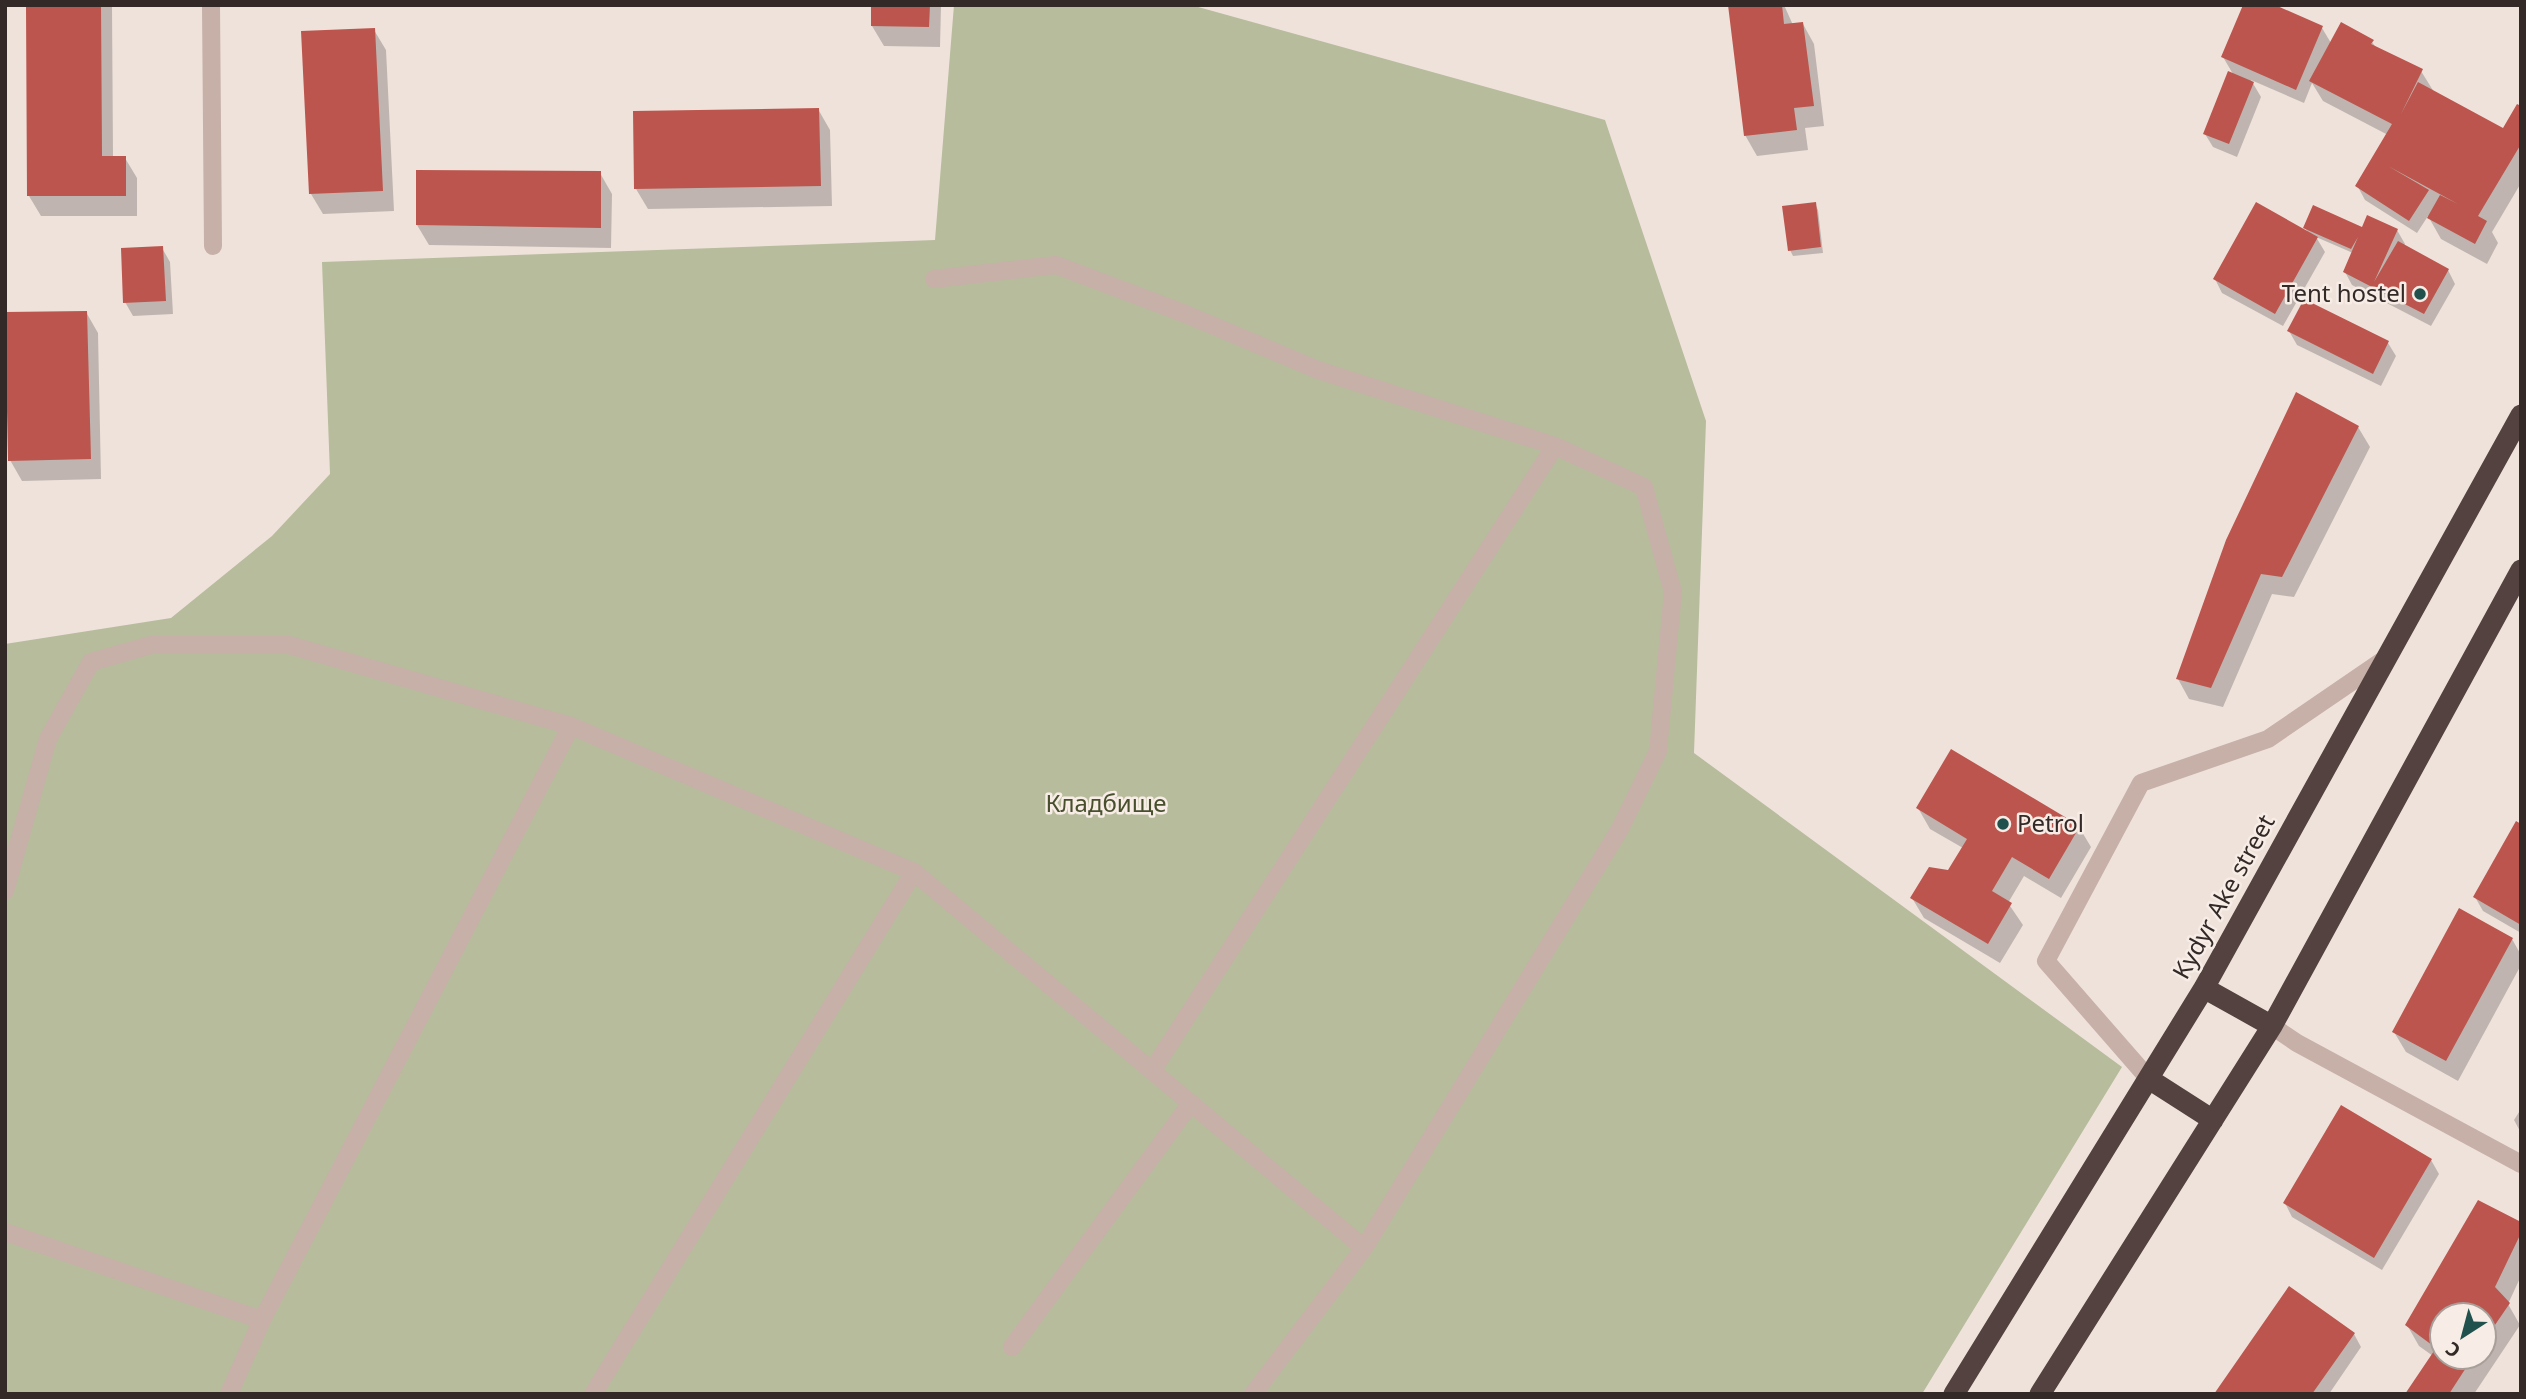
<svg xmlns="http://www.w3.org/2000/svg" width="2526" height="1399" viewBox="0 0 2526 1399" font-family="'Noto Sans',sans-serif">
<rect width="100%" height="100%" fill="#efe2db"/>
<!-- green -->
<path fill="#b7bc9c" d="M954,5h237l414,115 101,301 -12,332 428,314 -200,327h-1917v-750l166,-26 101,-82 58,-62 -8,-212 613,-22z"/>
<!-- shadow -->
<path fill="#0003" fill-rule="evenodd" d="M28,5h84l1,152 12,1 12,20v38h-96l-12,-20z
M873,5h68l-1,42 -56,-1 -12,-20z
M1730,5h54l9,20 10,-1 11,20 10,82 -19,2 3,22 -51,6 -12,-21z
M2322,28l9,15 41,-1 5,7 44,22 13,21 70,38 17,-22v75l-29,49 6,11 -11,21 -46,-25 -13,-23 -11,17 -52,-33 -7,-13 30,-52 -65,-34 -11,-18 -8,20 -53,-23 10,17 -24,60 -24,-10 -8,-13 28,-60 -10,-17z
M374,30l12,20 8,161 -71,3 -12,-20z
M818,109l12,21 2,76 -184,3 -12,-20z
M600,173l12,21 -1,54 -182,-3 -12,-20z
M1815,204l3,6 5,43 -30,3 -3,-6z
M2305,228l92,2 8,14 -1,2 44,24 7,14 -24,42 -79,-41 -7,-13 8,-19 -37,-16 9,15 -42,74 -61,-33 -7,-14 94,-45z
M162,248l8,14 3,52 -40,2 -8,-14z
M86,312l12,21 3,146 -79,2 -12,-21z
M2289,331l99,12 8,13 -15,30 -84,-41z
M2358,427l12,20 -76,150 -22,-3 -49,113 -34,-8 -11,-20z
M1918,808l161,19 12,20 -30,51 -37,-22 -16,27 15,22 -23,38 -76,-45 -12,-20 37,-26 14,-24 -33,-19z
M2521,826v107l-38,-22 -8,-14z
M2512,939l9,16v10l-63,116 -52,-29 -12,-20z
M2521,1109v24l-7,-13z
M2431,1160l8,14 -57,96 -90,-53 -7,-14z
M2521,1224v52l-13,28 12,21 -46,69h-67l26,-38 -14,-10 -12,-21zM2442,1315h42v42h-42z
M2354,1334l7,13 -32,47h-113z"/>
<!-- building -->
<path fill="#bb554d" d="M26,5h75l1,151h24v40h-99z
M871,5h59l-1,22 -58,-1z
M1728,5h54l2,19 19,-2 11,84 -20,2 3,22 -53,6z
M2243,5h32l48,21 -27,64 -75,-33z
M2341,22l33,18 -3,4 52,25 -22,45 17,-32 85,46 14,-24 4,2v38l-43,72 9,5 -12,23 -48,-26 13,-23 18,9 -70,-38 41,24 -20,31 -54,-35 37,-62 -83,-43z
M375,28l8,163 -74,3 -8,-163z
M2228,71l26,11 -25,62 -26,-10z
M819,108l2,78 -187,3 -1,-78z
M416,170l185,1v57l-185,-3z
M1816,202l5,45 -33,4 -6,-45z
M2256,202l62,35 -43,77 -62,-35z
M2313,205l49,22 5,-12 31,14 -24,53 24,-41 51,28 -25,45 -81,-42 15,-35 -7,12 -48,-21z
M163,246l3,55 -43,2 -2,-55z
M2304,299l85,42 -16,33 -86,-43z
M87,311l4,148 -83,2 -3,-149z
M2296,392l63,34 -77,151 -21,-3 -50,114 -35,-9 50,-139z
M1951,749l129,77 -31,53 -37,-22 -20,34 20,12 -24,41 -78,-46 19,-31 19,3 19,-31 -51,-31z
M2516,821l5,3v101l-48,-28z
M2459,908l54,30 -67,123 -54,-29z
M2341,1105l91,54 -58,99 -91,-55z
M2478,1200l43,22v11l-26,54 15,16 -26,38v-26h-42v42h31l-24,37h-44l31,-46 -31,-23z
M2289,1286l66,47 -43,61h-98z"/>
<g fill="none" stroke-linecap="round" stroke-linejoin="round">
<!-- minor -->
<path stroke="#c6b0a8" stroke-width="18" d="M211,5l2,241
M934,279l122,-14 127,48 135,57 237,76 89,41 29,105 -15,159 -38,78 -256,419
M5,891l43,-152 43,-77 60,-17h138l282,81 343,146 450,376 -111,146
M2272,1026l25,17 224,121
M1152,1071l403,-625
M2149,1079l-103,-118 95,-178 127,-44 117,-80
M5,1232l257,88 -33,74
M262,1320l309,-594
M1012,1347l179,-244
M593,1394l321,-522"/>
<!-- highway -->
<path stroke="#53423f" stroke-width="21" d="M2204,988l68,38
M2149,1079l64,41
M1954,1394l250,-406 317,-573
M2040,1394l232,-368 249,-456"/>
</g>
<!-- markers -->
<g fill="#21514c" stroke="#f7ede6" stroke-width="2.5">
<circle cx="2420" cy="294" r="7"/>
<circle cx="2003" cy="824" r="7"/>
</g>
<g text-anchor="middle" stroke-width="5" stroke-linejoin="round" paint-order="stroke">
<!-- poi labels -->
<g font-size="24" fill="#332927" stroke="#f7ede6" text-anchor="end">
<text x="2406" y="302">Tent hostel</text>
<text x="2017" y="832" text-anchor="start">Petrol</text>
</g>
<!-- park labels -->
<g font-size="24" fill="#484f2d" stroke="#f7ede6">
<text x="1106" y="812">Кладбище</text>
</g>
<!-- street labels -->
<g font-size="24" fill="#332927" stroke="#f7ede6">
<text transform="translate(2224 897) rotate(-61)" y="8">Kydyr Ake street</text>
</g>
</g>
<!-- border -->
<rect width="2526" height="1399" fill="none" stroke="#332927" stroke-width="14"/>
<!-- north arrow -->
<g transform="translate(2463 1336) rotate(216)"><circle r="33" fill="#f7ede6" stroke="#a99f9a" stroke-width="2"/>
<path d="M0-5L12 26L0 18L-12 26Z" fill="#21514c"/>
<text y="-10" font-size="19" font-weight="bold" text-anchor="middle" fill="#332927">С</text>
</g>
</svg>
